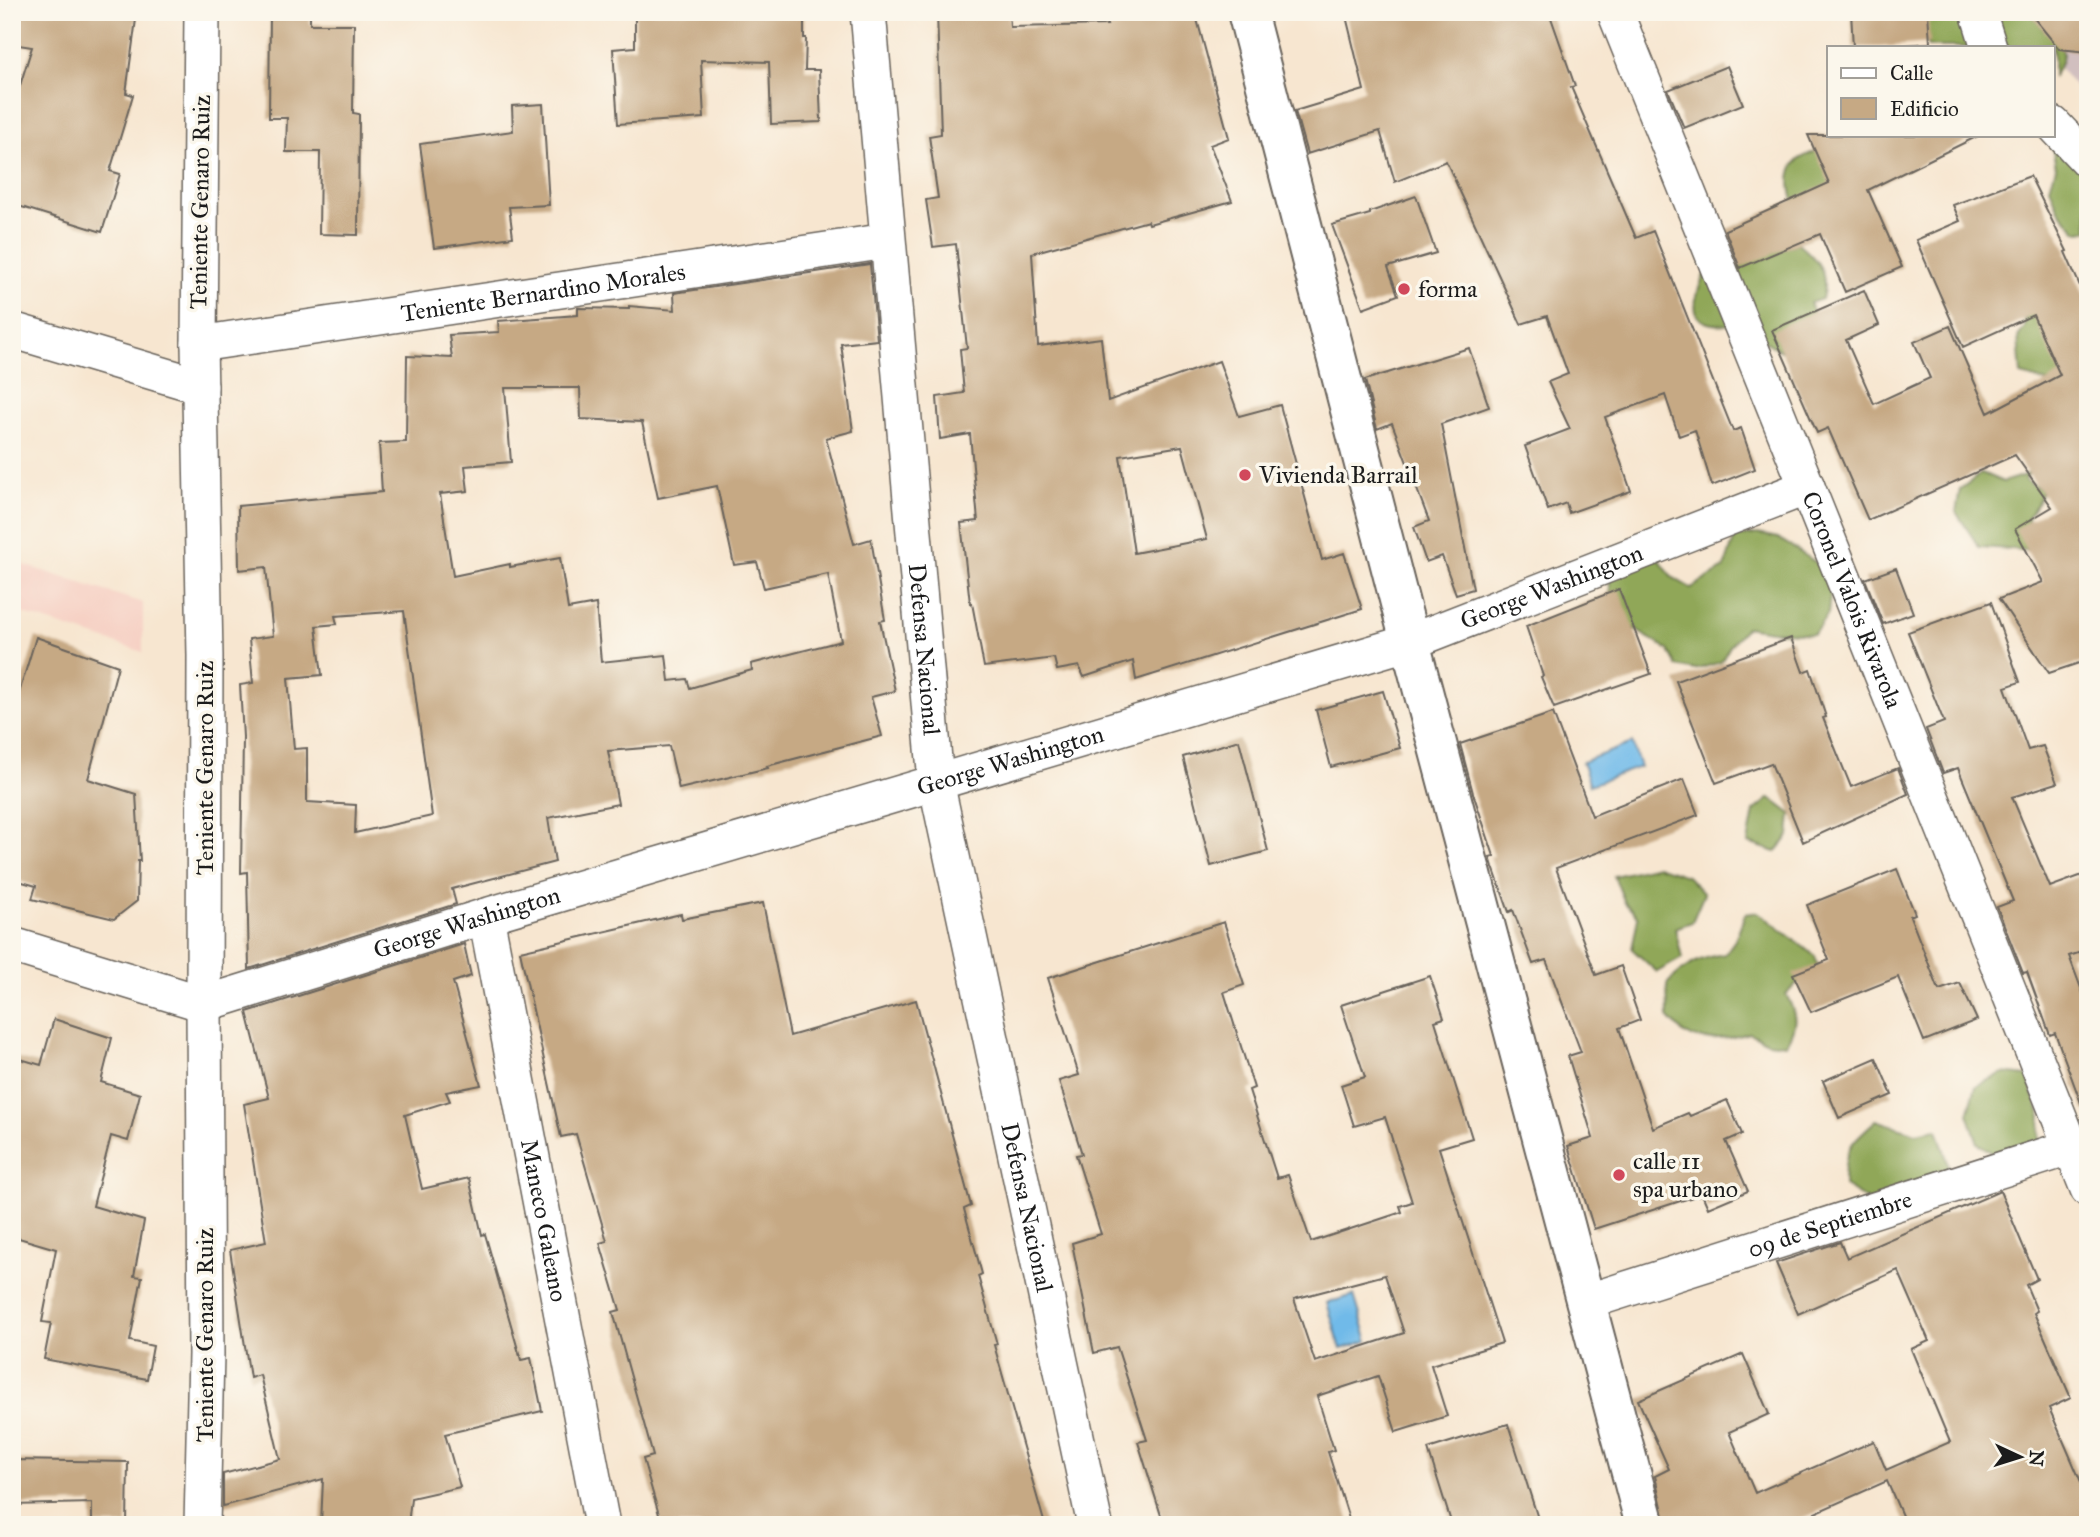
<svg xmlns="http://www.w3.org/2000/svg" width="2100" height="1537" viewBox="0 0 2100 1537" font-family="'IM FELL Great Primer',serif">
<rect width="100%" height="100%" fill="#fbf7ec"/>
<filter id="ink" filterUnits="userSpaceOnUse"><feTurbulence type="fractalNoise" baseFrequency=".0143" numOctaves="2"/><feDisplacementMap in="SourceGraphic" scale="14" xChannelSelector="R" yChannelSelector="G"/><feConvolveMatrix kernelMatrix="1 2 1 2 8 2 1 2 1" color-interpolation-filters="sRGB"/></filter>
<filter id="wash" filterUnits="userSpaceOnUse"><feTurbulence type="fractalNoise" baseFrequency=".00686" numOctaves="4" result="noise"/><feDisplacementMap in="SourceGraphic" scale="28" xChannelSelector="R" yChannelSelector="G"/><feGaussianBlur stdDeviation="1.57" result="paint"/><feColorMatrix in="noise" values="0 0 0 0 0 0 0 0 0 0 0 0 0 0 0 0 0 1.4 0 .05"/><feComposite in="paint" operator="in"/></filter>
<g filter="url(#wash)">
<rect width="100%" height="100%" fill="#f7e6d0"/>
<!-- built -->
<path fill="#f6d1c5" d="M12,561l131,42v49l-131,-42z"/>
<!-- industrial -->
<path fill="#d1bfbf" d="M2014,12h74v91l-35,-43v-13z"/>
<!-- forest -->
<path fill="#90a759" stroke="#56623a" stroke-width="2" d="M1913,12h65l18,7c20,-13 36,-9 48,11l12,4c9,19 10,24 -3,42v-29h-125z
M1824,146l32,39 -62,19c-5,-15 -8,-39 9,-47 9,-5 12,-4 21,-11z
M2052,146l36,1v83l-11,1 -19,-22 -8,-22 6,-20z
M1798,243c20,17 31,29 24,56l-12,4c11,23 -6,35 -20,52 -19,-8 -34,-22 -54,-29 -8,-3 -19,0 -28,-3 -22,-6 -10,-34 -4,-48l33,-6 12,-7z
M2037,304l33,79 -23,-1 -26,-7 -3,-38 7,-10 1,-17z
M1982,473l21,9 25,-8 -3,6 17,10 -5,14 -9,12 -2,34 -47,-3 -23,-35 4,-23z
M1758,534l20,4 45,29 8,21 -3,26 -14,20 -43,-3 -25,-4 -16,19 -9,16 -26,8 -18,-4 -9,-16 -34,-21 -18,-8 -5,-19 -2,-26 49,-18 14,19 19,11 33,-20 11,-31z
M1770,798l21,16 -2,22 -13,16 -28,-9 6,-32z
M1657,866l30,10 17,18 -12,28 -17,6 7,30 -25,14 -25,-23 6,-32 -13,-14 -11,-27z
M1758,912l57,44 3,10 -32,28c11,22 12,29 0,50l-18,-2 -19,-9 -19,5 -23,2 -23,-6 -16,-17 -1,-33c17,-18 33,-27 58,-30l10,-14 10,-26z
M2003,1073l24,3 14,40 -3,33 -37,10 -23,-16 -10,-29 8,-28z
M1876,1120l40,13 21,-4 12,37 -14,33 -55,9 -36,-22c0,-39 5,-41 32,-66z"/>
<!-- water -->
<path fill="#70bae9" stroke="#466b82" stroke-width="2" d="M1632,743l8,24 -50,18 -8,-23z
M1354,1295l14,46 -27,8 -14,-46z"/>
<g id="blocks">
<!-- building -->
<path fill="#c6a984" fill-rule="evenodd" d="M12,12h125l-11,81 7,2 -23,76 10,3 -18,58 -90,-28v-93l20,-64 -20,-3z
M270,12h40v12h44l-1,89 6,1 -1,121 -39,-1 1,-82h-34l1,-34h-18z
M635,12h169v26h2l-1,32h14l2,52 -50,2 -2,-62 -68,-2 3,58 -86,6 -5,-75 22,-2z
M937,12h72l1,15 97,-2 -4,-13h92l34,126 -19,7 22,56 -83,23 -1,-3 -116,32 6,93 63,-8 7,63 111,-40 20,55 41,-11 42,155 22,-7 18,56 -226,71 -3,-19 -49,16 -5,-11 -22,4 -3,-12 -70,9 -12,-64h-2l-9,-80 17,-2 -8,-87 -30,5 -3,-42 27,-4 -4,-44 7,-1 -11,-104 -23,3 -7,-47 12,-2 -9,-62 12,-2zM1182,446l25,93 -73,14 -14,-97z
M1345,12h204l26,74 -4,1 65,151 17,-7 80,200 8,-3 14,41 -43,17 -17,-56 -16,6 -14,-41 -60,22 26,74 -62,22 -3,-10 -18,7 -23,-64 45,-17 -22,-47 20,-8 -21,-58 -26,8 -75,-163 -51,21 -15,-51 -73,23 -12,-43 69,-21z
M1851,12h77l2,31 -50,4h-27z
M2029,12h59v40l-29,-3z
M1727,66l16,38 -59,24 -16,-38z
M543,104l6,101 -40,2 4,30 -79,11 -14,-104 93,-13 -1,-25z
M1808,135h172l-112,55 34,77 -57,25 -25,-58 -80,34 -15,-38 104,-47z
M2030,176l37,75 -2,1 23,52v356l-39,13 -50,-74 44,-17 -28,-53 37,-22 -37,-52 -147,65 -40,-92 -11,5 -45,-103 92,-40 15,35 -33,15 28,64 56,-26 -16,-36 36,-16 38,87 72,-38 -27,-60 -70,32 -47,-107 44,-19 -7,-16z
M1416,196l20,57 -48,14 10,28 -35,13 -31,-83 38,-11v-2z
M870,264l7,76 -36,4 12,87 -27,7 28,106 17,-5 14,81 -5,1 15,70 -24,6 11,39 -115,30 1,2 -89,21 -10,-43 -61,5 10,53 -70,14 7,44 -103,27 4,15 -207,65 -2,-97 -6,1 2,-136 -3,-52 13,-2 -4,-44 24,-3 -7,-69 -27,3 -1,-64 144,-14 -3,-49 27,-1 1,-86 45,2 -3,-23 50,-3 -1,-11 80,-6v-7l51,1v-3l46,4 -1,-17zM505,388h75l1,31 61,3 16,76 59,-12 17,79 23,-3 7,26 64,-14 13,67 -90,23 1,6 -62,18 -3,-9 -18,2 -3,-26 -65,7 -5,-58 -28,5 -8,-51 -50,9v-3l-57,12 -13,-82 28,-3 -3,-25 46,-4zM404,611l28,205 -77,17 1,-28 -49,-3v-54l-13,1 -6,-71 34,-3 -6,-49 21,-2 -2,-8z
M1469,348l20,59 -48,17 32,165 -17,5 -14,-38 -16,6 -12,-35 15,-6 -37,-98 -15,6 -12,-49z
M1896,568l17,45 -30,11 -18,-45z
M1619,589l32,85 -97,34 -13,-31 2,-1 -17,-50z
M1991,602l29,80 -15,5 23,63 15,-4 14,37 -45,14 38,90 38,-14v77l-19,6 19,51v103l-4,1 -29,-78 -5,2 -23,-63 -4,1 -26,-66 16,-6 -55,-133 -15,5 -17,-44 18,-7 -36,-90z
M36,637l82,29 -30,113 48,15 4,67h-2l-1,40 -23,18 -82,-20 4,-13 -24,-7v-163z
M1791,638l12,34 7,-3 16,48 -3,1 28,69 47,-19 10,26 -105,48 -32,-79 -55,20 -40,-102z
M1383,691l17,57 -69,19 -15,-57z
M1553,713l39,103 92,-37 14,36 -142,53 40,107 25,-9 19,54 -21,8 34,100 35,-15 2,3 37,-16 15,34 -16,7 22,50 -40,17 -6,-14 -108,35 -26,-83 25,-8 -25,-82 13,-4 -35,-92 -13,4 -20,-54 -4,2 -16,-45 -3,-10 4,-1 -21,-63 -13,-49z
M1239,740l29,111 -57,15 -28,-109z
M1897,869l18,45 -5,2 29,74 21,-7 17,37 -53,21 -26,-64 -87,35 -18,-38 36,-14 -22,-55z
M763,903l27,133 126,-36 55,206 -7,3 18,65 -4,2 19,68 -3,1 51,180h-383l-19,-66 10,-3 -40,-144 7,-2 -20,-67 7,-2 -31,-107 -15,3 -41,-186 161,-37 1,5z
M1224,922l20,63 -20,7 30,96 -5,2 28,88 11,-3 23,67 91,-30 -2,-6 12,-4 -27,-85 -31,9 -13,-41 24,-8 -24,-72 89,-29 14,42 -9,3 37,117 -33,10 63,195 -71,22 16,51 -51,16 -18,-56 -61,20 17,54 -6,2 23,73h-187l-26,-83 9,-2 -30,-93 -23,6 -22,-110 29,-9 -25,-79 6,-1 -23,-73 20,-6 -31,-97zM1385,1275l19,58 -89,29 -21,-63z
M464,944l7,32 -18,6 28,103 -35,7 4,9 -45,14 17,74 47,-11 13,57 3,-1 36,126 10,-2 11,53 -97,23 15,53 -49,11 -3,27h-87l2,-46 -100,27v-32l57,-15 -20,-84 -10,3 -20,-128 36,-8 -22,-138 25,-6 -22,-86z
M54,1019l58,19 -11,44 39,12 -12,47 -17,-5 -18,70 51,15 -10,55 8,1 -12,64 23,5 -6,33 -103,-20 7,-36 -9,-1 14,-73 -44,-13v-158l5,-20 24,7z
M1876,1058l16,37 -53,23 -16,-37z
M2000,1191l37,88 -11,6 11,26 -3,2 37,85 -22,10 39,90v18l-21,9h-161l-19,-44 -99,44h-122l-11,-49 14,-7 -31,-69 105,-46 26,60 -40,18 26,61 119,-52 12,29 64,-28 -39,-93 18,-8 -31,-71 -100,44 -22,-51 64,-21 7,16z
M1508,1424l32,101h-88l-24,-76z
M12,1460l116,2 -1,63h-35v-22l-80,2z"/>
</g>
</g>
<g filter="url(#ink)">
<use href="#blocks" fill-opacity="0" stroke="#69635b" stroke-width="2"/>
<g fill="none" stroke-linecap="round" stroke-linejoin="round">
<!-- minor casing -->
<g stroke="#69635b" stroke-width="38">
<g id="minor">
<path d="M202,12l-3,332 6,312 -1,348 2,350 -4,171"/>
<path id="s1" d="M868,12l68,770 159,743"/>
<path id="s2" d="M1615,12l192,475 281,702"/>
<path d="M1978,12l11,35"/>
<path d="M2053,124l35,37"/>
<path d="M12,330l188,56"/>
<path id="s3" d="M199,344l688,-103"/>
<path id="s4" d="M486,916l116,609"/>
<path id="s5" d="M12,945l192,59 282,-88 924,-274 397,-155"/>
<path id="s6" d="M1586,1302l486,-155"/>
</g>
</g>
<!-- tertiary casing -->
<g stroke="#69635b" stroke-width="42">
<path id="tertiary" d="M1247,12l163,630 235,883"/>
</g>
<!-- minor -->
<use href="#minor" stroke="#fff" stroke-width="35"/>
<!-- tertiary -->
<use href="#tertiary" stroke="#fff" stroke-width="38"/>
</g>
</g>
<!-- markers -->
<g fill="#d1495b" stroke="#fbf7ec" stroke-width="2.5">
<circle cx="1404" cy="289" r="7"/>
<circle cx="1245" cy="475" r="7"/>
<circle cx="1619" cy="1175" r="7"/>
</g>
<g text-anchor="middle" stroke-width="7" stroke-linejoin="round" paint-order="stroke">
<!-- street labels -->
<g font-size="24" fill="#1c1c1c" stroke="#fbf7ec">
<text transform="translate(200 202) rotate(-89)" y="8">Teniente Genaro Ruiz</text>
<text dy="8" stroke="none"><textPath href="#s3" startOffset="348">Teniente Bernardino Morales</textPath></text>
<text dy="8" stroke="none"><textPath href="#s5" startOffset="1612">George Washington</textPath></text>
<text dy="8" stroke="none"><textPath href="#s2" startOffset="634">Coronel Valois Rivarola</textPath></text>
<text dy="8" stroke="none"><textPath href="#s1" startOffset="640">Defensa Nacional</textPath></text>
<text dy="8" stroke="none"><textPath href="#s5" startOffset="1043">George Washington</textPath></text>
<text transform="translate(205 768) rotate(-90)" y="8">Teniente Genaro Ruiz</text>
<text dy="8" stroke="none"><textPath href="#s5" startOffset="476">George Washington</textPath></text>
<text dy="8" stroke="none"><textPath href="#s1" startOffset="1208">Defensa Nacional</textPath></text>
<text dy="8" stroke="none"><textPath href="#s4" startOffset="310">Maneco Galeano</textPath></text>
<text dy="8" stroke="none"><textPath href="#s6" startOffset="256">09 de Septiembre</textPath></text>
<text transform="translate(205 1335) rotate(-90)" y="8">Teniente Genaro Ruiz</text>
</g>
<!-- poi labels -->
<g font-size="24" fill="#1c1c1c" stroke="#fbf7ec" text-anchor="start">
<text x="1418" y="297">forma</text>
<text x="1259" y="483">Vivienda Barrail</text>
<text x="1633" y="1169">calle 11<tspan x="1633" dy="28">spa urbano</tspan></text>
</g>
</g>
<!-- margin -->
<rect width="2100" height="1537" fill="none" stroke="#fbf7ec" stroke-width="42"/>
<!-- legend -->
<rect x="1827" y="46" width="228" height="91" fill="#fbf7ec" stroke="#a29f99" stroke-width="2"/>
<rect x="1841" y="68" width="35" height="10" fill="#ffffff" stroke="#a29f99" stroke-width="2"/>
<text x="1890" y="80" font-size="21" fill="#1c1c1c">Calle</text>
<rect x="1841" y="98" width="35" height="21" fill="#c6a984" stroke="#a29f99" stroke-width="2"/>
<text x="1890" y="116" font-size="21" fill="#1c1c1c">Edificio</text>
<!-- north arrow -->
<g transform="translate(2020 1457) rotate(94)" stroke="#fbf7ec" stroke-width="5" paint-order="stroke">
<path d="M0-5L12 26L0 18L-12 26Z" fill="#1c1c1c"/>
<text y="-10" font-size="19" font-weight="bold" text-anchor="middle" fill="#1c1c1c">N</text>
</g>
</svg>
